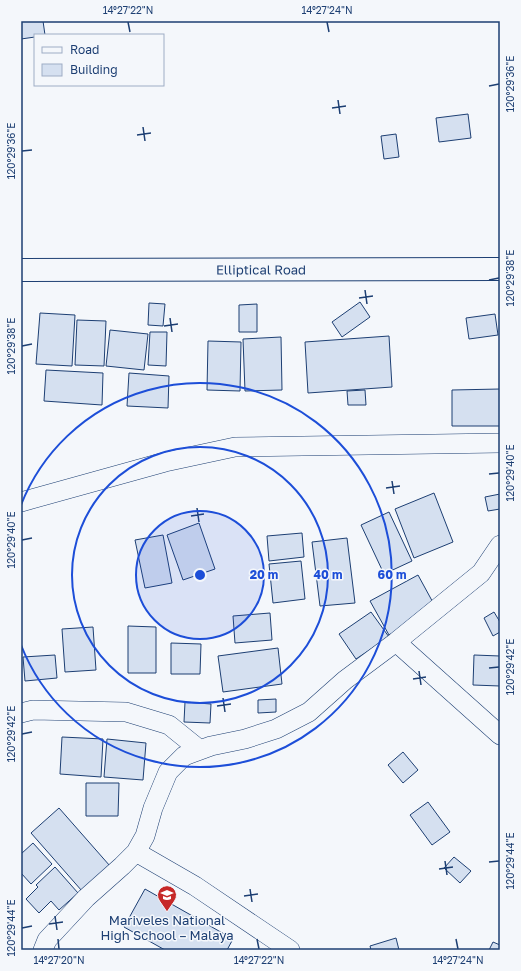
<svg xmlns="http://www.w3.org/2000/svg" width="521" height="971" viewBox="0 0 521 971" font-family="'Golos Text',sans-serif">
<rect width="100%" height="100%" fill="#f4f7fb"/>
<!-- building -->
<path fill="#d5e0f0" stroke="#1d3f73" d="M21,21h22l2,14h-10v2l-14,2z
M468,114l3,24 -32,4 -3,-24z
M396,134l3,23 -15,2 -3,-23z
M360,302l10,15 -28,20 -10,-15z
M149,303l16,1 -2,22 -15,-1z
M257,304v28h-18v-27z
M40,313l35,2 -3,51 -36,-2z
M495,314l3,21 -29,4 -3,-21z
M77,320l29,1 -2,45 -29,-1z
M110,330l38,4 -4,36 -38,-4z
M150,332h17l-1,34 -18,-1z
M389,336l3,51 -84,6 -3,-51z
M281,337l1,53 -37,1 -2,-52z
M208,341l33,1 -1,49 -33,-1z
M46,370l57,3 -1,32 -58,-4z
M129,373l40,3 -1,32 -41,-2z
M500,389v37h-48v-36z
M365,390l1,15h-18l-1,-14z
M434,493l19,49 -39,16 -19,-49z
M500,494v15l-12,2 -3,-14z
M389,512l23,49 -28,13 -23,-49z
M199,523l16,46 -32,11 -16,-45z
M302,533l2,24 -35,4 -2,-25z
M163,535l9,48 -27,5 -10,-48z
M347,538l8,65 -35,3 -8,-64z
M301,561l4,38 -32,4 -4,-39z
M418,575l18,33 -47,27 -19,-34z
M371,612l18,25 -33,22 -17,-25z
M494,612l6,10v10l-7,4 -9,-18z
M270,613l2,27 -37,3 -2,-27z
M128,626l28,1v46h-28z
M93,627l3,43 -31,2 -3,-43z
M171,643l30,1 -1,30h-29z
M278,648l4,36 -59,8 -5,-36z
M55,655l2,23 -32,3 -2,-24z
M474,655l26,1v30l-27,-1z
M276,699v13l-18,1v-13z
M185,702l26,2 -1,19 -26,-1z
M62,737l41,2 -2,38 -41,-3z
M107,739l39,4 -3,37 -39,-3z
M403,752l15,18 -15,13 -15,-18z
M86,783h33l-1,33h-32z
M428,802l22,30 -18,13 -22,-30z
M59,808l51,58 -28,25 -51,-58z
M33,843l19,21 -21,20 -10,-11v-19z
M454,857l17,14 -11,12 -16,-15z
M55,867l23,26 -19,17 -8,-9 -12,12 -13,-14 12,-12 -2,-2z
M145,889l88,50 -6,11h-62l-41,-23z
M396,938l3,12h-28l-1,-4z
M493,942l7,3v5h-11z"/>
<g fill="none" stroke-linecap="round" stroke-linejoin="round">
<!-- street casing -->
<g stroke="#1d3f73" stroke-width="20">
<path id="street" d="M21,502l144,-40 70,-15 265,-4
M396,642l104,93
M21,713l12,-3 93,2 43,13 31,25
M136,852l59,34 95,64
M43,950l4,-10 39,-42 36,-32 14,-14 9,-16 8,-28 15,-36 16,-16 27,-10 34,-7 31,-10 33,-17 36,-32 51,-38 85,-69 19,-28"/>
</g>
<!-- secondary casing -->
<g stroke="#1d3f73" stroke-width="24">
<g id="secondary">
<path id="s1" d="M21,270l479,-1"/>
</g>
</g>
<!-- street -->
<use href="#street" stroke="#f4f7fb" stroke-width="19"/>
<!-- secondary -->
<use href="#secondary" stroke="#f4f7fb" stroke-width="22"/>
</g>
<!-- ticks -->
<path fill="none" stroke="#1d3f73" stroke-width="1.5" d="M128,22l2,10M327,22l2,10M489,86l10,-2M338,100l2,14M332,108l14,-2M143,127l2,14M137,135l14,-2M22,151l10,-1M489,280l10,-2M365,290l2,14M359,298l14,-2M170,318l2,14M164,326l14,-2M22,346l10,-2M489,474l10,-1M392,481l2,13M386,488l14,-2M197,508l2,14M191,516l13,-2M22,540l10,-2M489,668l10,-1M419,671l2,14M413,679l13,-2M223,698l2,14M217,706l14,-2M22,734l10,-2M445,861l2,14M489,862l10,-1M439,869l14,-2M250,889l2,13M244,896l14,-2M55,916l2,14M49,924l14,-2M22,928l10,-2M58,939l1,10M257,939l2,10M456,939l2,10"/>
<!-- distance rings -->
<circle cx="200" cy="575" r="64" fill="#1d4ed8" fill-opacity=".12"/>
<g fill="none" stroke="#1d4ed8" stroke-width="2">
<circle cx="200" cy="575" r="64"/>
<circle cx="200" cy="575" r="128"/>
<path d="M21 505A192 192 0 1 1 21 645"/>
</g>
<!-- icons -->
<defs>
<g id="school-pin" transform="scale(1)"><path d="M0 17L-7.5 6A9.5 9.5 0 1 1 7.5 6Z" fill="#c62828" stroke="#f4f7fb"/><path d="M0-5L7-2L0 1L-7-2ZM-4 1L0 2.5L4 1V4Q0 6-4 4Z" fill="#fff"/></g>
</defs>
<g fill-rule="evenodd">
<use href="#school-pin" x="167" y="895"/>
</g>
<g text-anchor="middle" stroke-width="3" stroke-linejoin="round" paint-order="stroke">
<!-- street labels -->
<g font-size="13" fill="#1d3f73" stroke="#f4f7fb">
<text dy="5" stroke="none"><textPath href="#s1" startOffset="240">Elliptical Road</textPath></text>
</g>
<!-- poi labels -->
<g font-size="13" fill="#1d3f73" stroke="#f4f7fb">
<text x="167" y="925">Mariveles National<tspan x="167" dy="15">High School – Malaya</tspan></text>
</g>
</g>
<circle cx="200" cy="575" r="6" fill="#1d4ed8" stroke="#f4f7fb" stroke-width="2"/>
<g font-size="12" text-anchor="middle" font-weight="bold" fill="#1d4ed8" stroke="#f4f7fb" stroke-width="3" stroke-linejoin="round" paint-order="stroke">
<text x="264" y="579">20 m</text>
<text x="328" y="579">40 m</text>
<text x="392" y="579">60 m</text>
</g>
<!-- border -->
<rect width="521" height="971" fill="none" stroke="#f4f7fb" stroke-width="44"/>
<!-- legend -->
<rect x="34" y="34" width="130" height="52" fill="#f4f7fb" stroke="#9eadc5"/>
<rect x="42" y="47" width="20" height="6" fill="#f4f7fb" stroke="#9eadc5"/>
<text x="70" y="54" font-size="12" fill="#1d3f73">Road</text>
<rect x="42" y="64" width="20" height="12" fill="#d5e0f0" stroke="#9eadc5"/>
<text x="70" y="74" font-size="12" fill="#1d3f73">Building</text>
<rect x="22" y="22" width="477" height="927" fill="none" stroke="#1d3f73" stroke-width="1.5"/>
<g font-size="10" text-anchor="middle" fill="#1d3f73">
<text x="128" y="14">14°27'22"N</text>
<text x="327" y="14">14°27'24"N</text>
<text transform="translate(510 84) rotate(-90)" y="4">120°29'36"E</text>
<text transform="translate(11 151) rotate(-90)" y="4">120°29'36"E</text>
<text transform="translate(510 278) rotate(-90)" y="4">120°29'38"E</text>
<text transform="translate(11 346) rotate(-90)" y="4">120°29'38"E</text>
<text transform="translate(510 473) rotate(-90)" y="4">120°29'40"E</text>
<text transform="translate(11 540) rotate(-90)" y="4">120°29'40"E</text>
<text transform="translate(510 667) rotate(-90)" y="4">120°29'42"E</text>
<text transform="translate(11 734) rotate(-90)" y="4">120°29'42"E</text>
<text transform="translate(510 861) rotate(-90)" y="4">120°29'44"E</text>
<text transform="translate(11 928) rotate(-90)" y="4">120°29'44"E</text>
<text x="59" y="964">14°27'20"N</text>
<text x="259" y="964">14°27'22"N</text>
<text x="458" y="964">14°27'24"N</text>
</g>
</svg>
